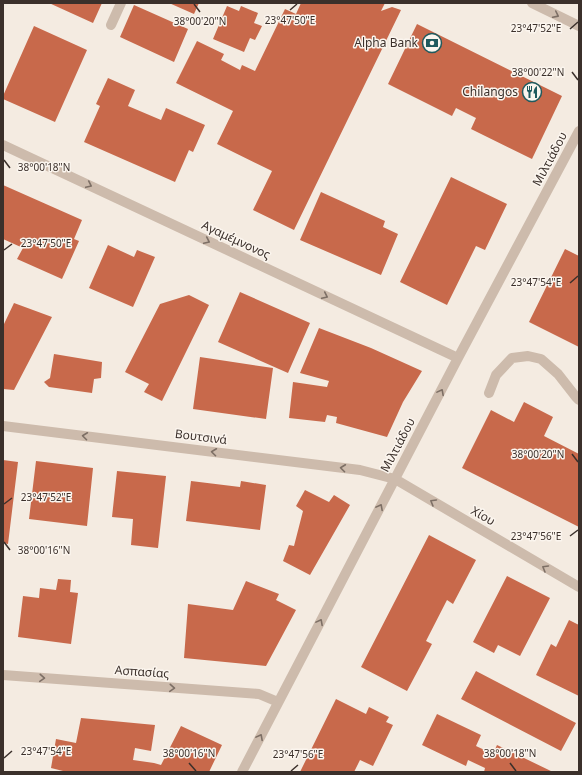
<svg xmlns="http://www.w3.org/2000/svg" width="582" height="775" viewBox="0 0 582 775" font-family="'Noto Sans',sans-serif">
<rect width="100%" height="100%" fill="#f4ebe1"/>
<!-- building -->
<path fill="#c8694b" d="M49,3h53l-9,20z
M169,3h30l-5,11z
M301,3h84l-4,8 11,-4 9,3 -107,220 -41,-20 19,-39 -55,-27 16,-33 -57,-28 21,-42 27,13 -3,6 19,10 2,-5 13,6 30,-62 11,5z
M134,5l54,24 -14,33 -54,-25z
M227,6l12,5 2,-5 17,7 -4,10 8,3 -7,14 -5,-2 -6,14 -31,-13z
M417,24l145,72 -30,63 -61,-30 5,-11 -20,-10 -4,8 -64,-32z
M34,26l53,24 -32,72 -52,-23v-3z
M108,78l27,12 -7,16 33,14 5,-12 39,17 -12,27 -4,-2 -14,32 -91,-40 16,-36 -4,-2z
M451,177l56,27 -22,46 -9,-4 -29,59 -47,-23z
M3,185l79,35 -8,19 5,2 -17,38 -45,-20 6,-11 -20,-9z
M321,192l64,29 -2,6 15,7 -17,41 -81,-35z
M108,245l26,12 3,-7 18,7 -22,50 -44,-19z
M565,249l14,7v91l-50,-25z
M240,292l70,31 -22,50 -70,-31z
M189,295l20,10 -47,96 -18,-9 5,-8 -24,-12 35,-68z
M14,303l38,14 -38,73 -11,-1v-65h1z
M319,328l52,20 51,23 -19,31 -16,35 -51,-14 1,-6 -10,-2 -2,7 -36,-4 4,-36 34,5 2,-6 -29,-8z
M54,354l48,8 -1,16 -7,1 -2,14 -43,-6 -5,-5 6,-4z
M200,357l73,11 -7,51 -73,-10z
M524,402l29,15 -9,19 35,18v73l-117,-59 29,-58 23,12z
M3,460l15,2 -10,82 -5,-1z
M36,461l57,7 -6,58 -58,-7z
M117,471l49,5 -8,72 -27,-3 2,-26 -21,-2z
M191,481l49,6 1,-6 25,4 -6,45 -74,-9z
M305,490l24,12 5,-7 16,10 -40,70 -27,-14 6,-16 5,1 9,-35 -7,-5z
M429,535l47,25 -23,44 -6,-4 -21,41 6,3 -25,47 -46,-24z
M507,576l43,22 -30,58 -22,-11 -4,8 -21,-11z
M58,579l13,1 -1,12 8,1 -7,51 -53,-7 5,-41 16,2 1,-10 16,2z
M246,581l33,13 -3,6 20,10 -30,56 -82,-8 4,-54 45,6z
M569,620l10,5v71l-43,-21 15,-31 5,3z
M476,671l100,52 -15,28 -100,-52z
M336,699l30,15 3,-7 20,10 -3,5 7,3 -20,41 -13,-6 -6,12h-54z
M437,714l44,21 -5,11 17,8 4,-9 56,27h-69l1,-4 -17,-8 -2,6 -44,-21z
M81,718l74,7 -4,26 -16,-3 -2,12 21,3 7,2 20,-39 41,19 -13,27h-142l-16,-4 5,-29 20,4z"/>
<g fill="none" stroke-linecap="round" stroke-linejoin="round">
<!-- service -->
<path stroke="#cdbbac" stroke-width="10" d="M489,393l7,-18 16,-17 16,-2 13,3 17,15 18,23 3,3"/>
<!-- minor -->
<path stroke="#cdbbac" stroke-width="10" d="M532,3l47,23
M111,25l10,-22
M3,145l455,213
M3,426l357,44 35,9 184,108
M3,675l256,19 19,8
M242,772l216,-414 121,-227"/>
</g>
<!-- one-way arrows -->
<defs><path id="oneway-chevron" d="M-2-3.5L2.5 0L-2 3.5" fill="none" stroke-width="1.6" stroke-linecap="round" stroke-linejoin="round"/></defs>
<g stroke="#7d6f65">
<use href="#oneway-chevron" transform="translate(556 15) rotate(26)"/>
<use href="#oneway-chevron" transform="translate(89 185) rotate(25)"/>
<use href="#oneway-chevron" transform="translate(207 241) rotate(25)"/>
<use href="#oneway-chevron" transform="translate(325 296) rotate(25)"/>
<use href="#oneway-chevron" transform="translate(441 392) rotate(-62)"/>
<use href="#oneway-chevron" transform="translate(85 436) rotate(-173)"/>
<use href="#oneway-chevron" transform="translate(214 452) rotate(-173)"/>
<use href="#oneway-chevron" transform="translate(343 468) rotate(-173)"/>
<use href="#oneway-chevron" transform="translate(433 502) rotate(-150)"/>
<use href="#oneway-chevron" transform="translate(380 507) rotate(-62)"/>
<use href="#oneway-chevron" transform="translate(545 568) rotate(-150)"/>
<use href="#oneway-chevron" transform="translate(320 622) rotate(-62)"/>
<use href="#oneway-chevron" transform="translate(42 678) rotate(4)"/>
<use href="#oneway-chevron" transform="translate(172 688) rotate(4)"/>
<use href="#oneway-chevron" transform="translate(260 737) rotate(-62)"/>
</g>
<!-- ticks -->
<path fill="none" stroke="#3b302b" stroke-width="1.5" d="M194,4l6,8M290,10l7,-6M570,29l8,-7M572,72l6,8M4,160l6,8M4,250l8,-6M570,283l8,-7M572,454l6,8M4,504l8,-6M570,536l8,-6M4,542l6,8M4,758l8,-7M189,763l7,8M510,763l6,8M291,771l7,-6"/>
<!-- icons -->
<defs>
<g id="bank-ring" transform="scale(1)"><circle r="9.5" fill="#fbf5ee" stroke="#1f5a5e" stroke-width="1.5"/><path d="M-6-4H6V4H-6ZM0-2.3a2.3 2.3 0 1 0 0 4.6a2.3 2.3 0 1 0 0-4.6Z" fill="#1f5a5e"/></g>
<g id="restaurant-ring" transform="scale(1)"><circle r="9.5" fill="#fbf5ee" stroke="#1f5a5e" stroke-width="1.5"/><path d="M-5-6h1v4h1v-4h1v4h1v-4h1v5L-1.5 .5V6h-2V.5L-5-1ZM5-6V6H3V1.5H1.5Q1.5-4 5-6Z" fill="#1f5a5e"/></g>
</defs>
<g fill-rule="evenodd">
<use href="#bank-ring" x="432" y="43"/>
<use href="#restaurant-ring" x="532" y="92"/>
</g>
<g text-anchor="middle" stroke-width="3" stroke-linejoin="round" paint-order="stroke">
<!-- poi labels -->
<g font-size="12" fill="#3b302b" stroke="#fbf5ee" text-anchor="end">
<text x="418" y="47">Alpha Bank</text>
<text x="518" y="96">Chilangos</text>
</g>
<!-- street labels -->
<g font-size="12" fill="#3b302b" stroke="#fbf5ee">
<text transform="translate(550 159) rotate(-62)" y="4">Μιλτιάδου</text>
<text transform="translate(236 240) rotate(25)" y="4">Αγαμέμνονος</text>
<text transform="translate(201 437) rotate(7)" y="4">Βουτσινά</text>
<text transform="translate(398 445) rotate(-62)" y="4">Μιλτιάδου</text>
<text transform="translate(483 516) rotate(30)" y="4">Χίου</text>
<text transform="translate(142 672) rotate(4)" y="4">Ασπασίας</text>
</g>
</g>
<g font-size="10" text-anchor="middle" fill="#3b302b" stroke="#fbf5ee" stroke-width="3" stroke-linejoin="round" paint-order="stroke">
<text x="290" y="24">23°47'50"E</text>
<text x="200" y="25">38°00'20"N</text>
<text x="536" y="32">23°47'52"E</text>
<text x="538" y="76">38°00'22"N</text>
<text x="44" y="171">38°00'18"N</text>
<text x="46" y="247">23°47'50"E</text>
<text x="536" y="286">23°47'54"E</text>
<text x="538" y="458">38°00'20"N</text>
<text x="46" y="501">23°47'52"E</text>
<text x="536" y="540">23°47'56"E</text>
<text x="44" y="554">38°00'16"N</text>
<text x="46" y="755">23°47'54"E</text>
<text x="189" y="757">38°00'16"N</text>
<text x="510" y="757">38°00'18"N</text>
<text x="298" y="758">23°47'56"E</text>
</g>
<!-- border -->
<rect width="582" height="775" fill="none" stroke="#3b302b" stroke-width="8"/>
</svg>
